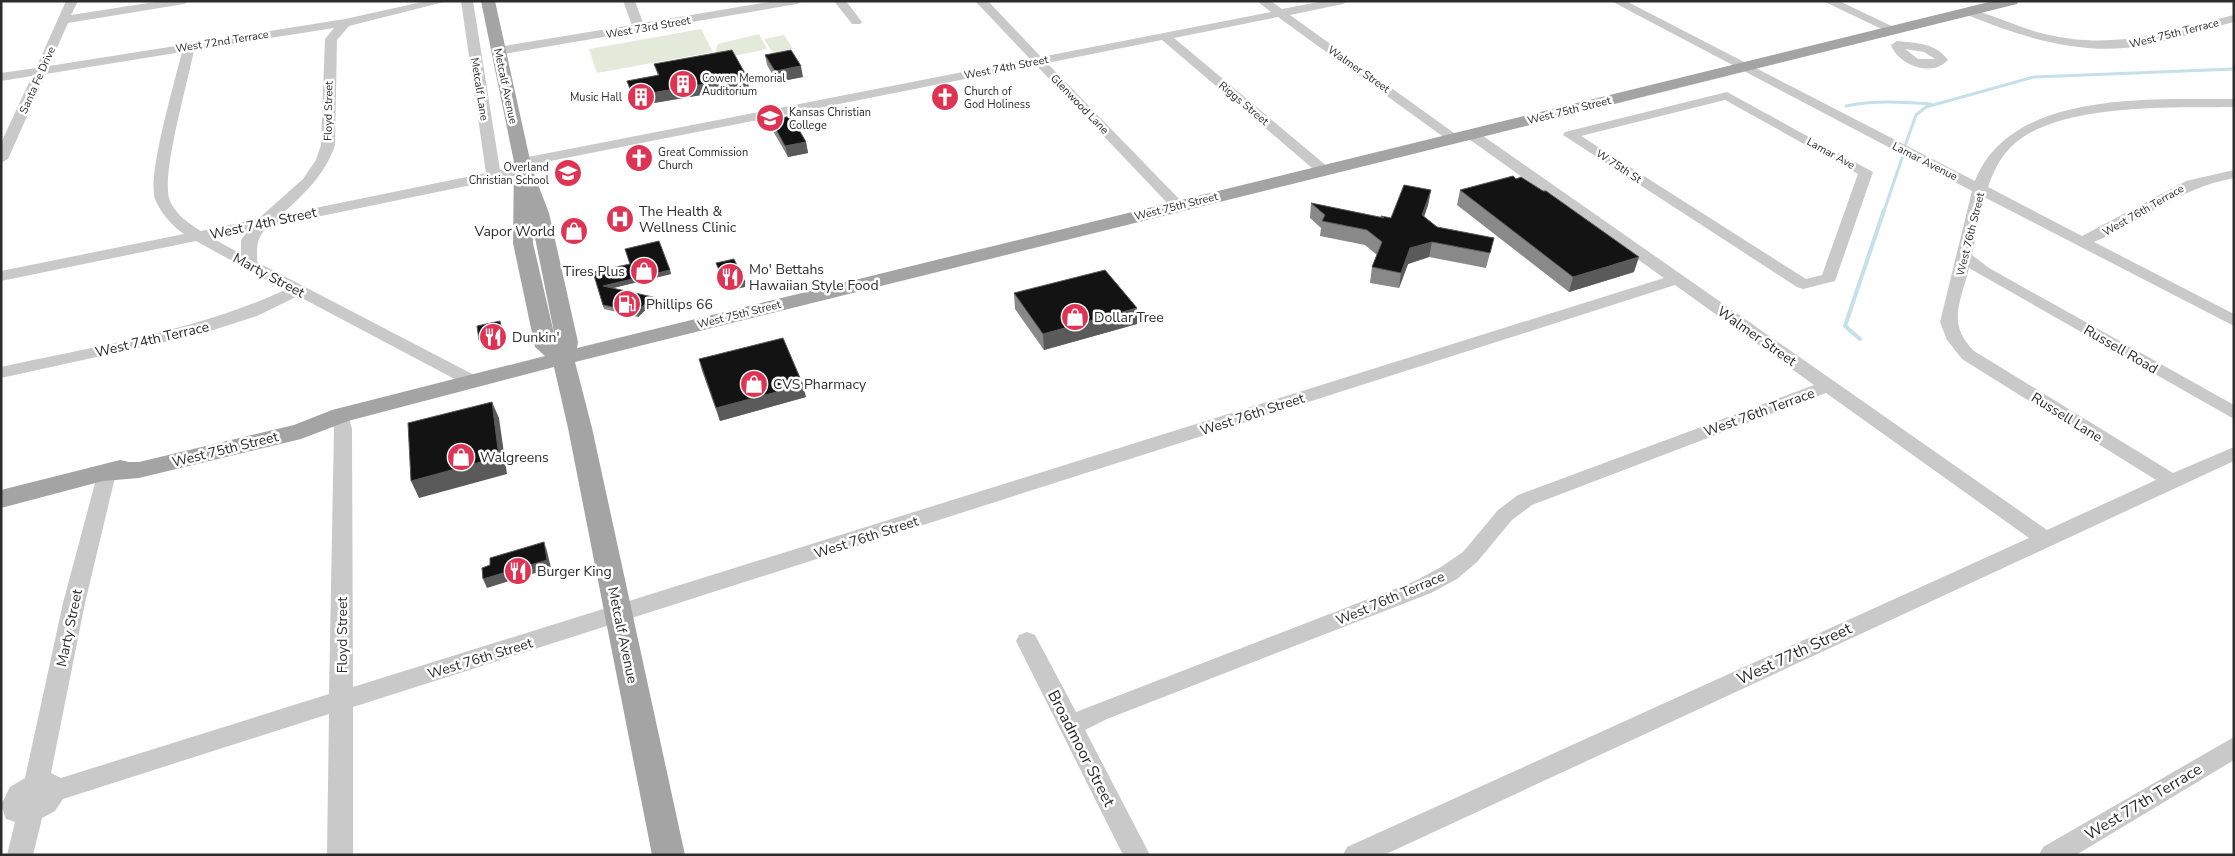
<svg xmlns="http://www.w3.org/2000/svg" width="2235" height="856" viewBox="0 0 2235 856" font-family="'Nunito Sans',sans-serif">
<rect width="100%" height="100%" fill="#fff"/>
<!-- green -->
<path fill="#e4eada" d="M701,29l12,23 -116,21 -8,-24z
M759,34l8,15 -47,10 -4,-9 2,-6z
M784,35l9,14 -20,4 -9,-14z"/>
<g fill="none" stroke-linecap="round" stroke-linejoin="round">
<!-- stream-far1 -->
<path stroke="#c6e0e9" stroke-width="3" d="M1846,106c29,-6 56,-4 85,-2
M1905,146l11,-31 10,-8 108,-30 200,-8
M1884,211l19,-56"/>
<!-- stream -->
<path stroke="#c6e0e9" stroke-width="4" d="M1860,339l-15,-13 39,-116"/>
<!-- minor -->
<path fill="#c9c9c9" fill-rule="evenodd" d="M66,1h12l-7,14 90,-14h29l-6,3 -116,19 -19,43 296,-47 81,-18h22l-99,25 -12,14 -2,105c-10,30 -31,49 -54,70l205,-42 -25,-172h12l27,169 22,-4 -6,-4 7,-4 507,-99 -55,-58h13l53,56 230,-45 -14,-11h14l11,8 42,-8h25l-6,3 -53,11 171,123 -2,3h-10l-171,-124 -104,21 154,129 2,3 -2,3h-10l-156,-133 -115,23 136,140 2,3 -2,3h-10l-137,-144 -511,101 6,4 -2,3 -261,54c-12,10 -11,20 -11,35l221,115 3,4 -3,4h-12l-168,-89 -41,20 -56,18 -200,44v-11c96,-21 195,-36 284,-77l-89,-49 -195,40v-10l183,-37c-11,-7 -24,-22 -29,-35 -8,-23 20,-118 27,-147l-136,22 -38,85 -7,4v-20l31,-67 -31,5v-8l35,-5zM334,28l-9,11 -4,106 -5,15 -13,19 -45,40 -57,12c-12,-7 -28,-19 -32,-33 -7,-27 19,-116 25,-148zM247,231l-6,9v14l-29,-16z
M623,1h12l8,22 132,-22h28l-6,3 -299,51 -6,-4 6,-4 134,-22z
M834,1h12l16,21 -2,2h-8z
M1611,1h15l349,180c36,-92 178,-81 259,-82v8c-60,1 -180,-5 -224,41 -11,11 -17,25 -22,39l94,49 104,-55 48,-11v8c-55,10 -91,43 -140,64l140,72v12l-250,-129 -12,58 17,13 245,137v14l-265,-151c-8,34 -23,55 5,83l199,122 61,-26v14l-850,394h-41l4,-8 682,-309 -203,-145 -294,112 -20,15 -35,42 -20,17 -26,14 -324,126 -22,11 65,125h-27l-107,-214 3,-6 8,-3 8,3 41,77 339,-131 26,-14 22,-15 35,-42 20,-15 296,-110 -139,-100 -1322,422v148h-26l2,-141 -266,85 -8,12 -13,7 -9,37h-26l8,-33 -9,-3 -5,-14 9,-18 15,-9 38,-175 36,-135 7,-2 7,2 3,5 -31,130 -34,170 10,5 268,-84 5,-265 -3,-14 2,-4 7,-2 7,2 5,18 1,258 1311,-409 -198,-141 -2,-3 2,-3h10l571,399 109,-50 -194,-121 -15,-19 -7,-18 32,-131z
M1823,1h16l61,29 -2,3h-8z
M1969,9c26,6 50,19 76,25 70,17 122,-3 189,-19v7c-31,8 -62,19 -93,24 -61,10 -120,-9 -176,-32v-4z
M1897,41c19,2 39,2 51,19 -16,18 -50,5 -57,-15zM1905,49l19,3 11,7h-17z
M1727,92l146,80 -38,109 -32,8 -6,-2 -234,-152 2,-3zM1725,100l133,74 -36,101 -16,4 -225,-143z
M2234,737v23l-158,95h-37l4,-8z"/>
<!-- major -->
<path fill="#a4a4a4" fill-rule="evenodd" d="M481,1h14l37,168 17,44 29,129 -1,6 1416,-347h26l-2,3 -1442,358 17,66 93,427h-33l-84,-427 -14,-61 -206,54 -47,18 -162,39 -36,3 -102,27v-18l119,-30 9,2h10l155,-37 38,-15 213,-54 -10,-9 -22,-104 1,-81zM533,228l23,114 -23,-99z"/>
</g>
<!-- wall -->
<path fill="#898989" d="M765,55l38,22 -26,5 -10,-17z
M654,64l95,23 -113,19 -6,-15 -3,-10 31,-5z
M771,120l35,22 2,11 -20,4 -15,-26z
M1431,190l-3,15 -4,12 13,10 57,11 -8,30 -57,-11 -21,7 -9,24 -29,-5 2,-16 5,-12 -12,-10 -45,-9 1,-8 -11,-10 1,-15 69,14 1,-1 10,2z
M1460,190l174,82 -65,20 -112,-87z
M670,270l1,4 -58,14 42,13 -17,16 -34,-8 -11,-37z
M1014,293l123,31 -93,26 -29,-41z
M699,359l107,38 -86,24 -18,-50z"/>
<!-- shaded-wall -->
<path fill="#5a5a5a" d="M801,66l2,11 -26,5 -2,-11z
M747,77l2,10 -113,19 -3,-10z
M806,142l2,11 -20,4 -3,-11z
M1431,190l-3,15 -9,26 3,-16z
M1432,242l-3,15 -21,7 -9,24 2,-15 9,-25z
M1639,257l-5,15 -65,20 4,-15z
M670,270l1,4 -66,16 -2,-4z
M745,282v5l-18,4 -1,-4z
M653,297l2,4 -17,16 -2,-5z
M1137,308v16l-93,26 -1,-16z
M500,321l3,8 2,14 -22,5 -4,-8z
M803,385l3,12 -86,24 -4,-13z
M492,402l7,16 8,56 -88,24 -8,-17z
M544,542l3,9 4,17 -64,20 -4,-9z"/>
<!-- building -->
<path fill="#131313" stroke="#5a5a5a" d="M732,50l15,27 -114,19 -6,-15 32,-6 -5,-11z
M791,50l10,16 -26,5 -10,-16z
M791,116l15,26 -21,4 -14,-26z
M1513,176l3,3 5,-2 22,14h3l93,66 -66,20 -113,-87z
M1404,185l27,5 -9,25 15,12 57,11 -4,15 -58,-11 -22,6 -9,25 -29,-6 10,-25 -15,-12 -45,-9 3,-6 -14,-12 73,15 -3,-2 10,2z
M659,241l11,29 -67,16 50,11 -17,15 -33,-7 -10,-33 37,-8 -5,-15z
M734,259l11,23 -19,5 -10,-24z
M1105,270l32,38 -94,26 -29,-41z
M500,321l2,14 -23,5 -2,-14z
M783,338l20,47 -87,23 -17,-49z
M492,402l7,55 -88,24 -3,-58z
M544,542l3,18 -64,19 -1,-11 8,-3v-7z"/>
<!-- icons -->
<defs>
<g id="building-disc" transform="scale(1.4375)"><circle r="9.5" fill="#df3354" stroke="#fff"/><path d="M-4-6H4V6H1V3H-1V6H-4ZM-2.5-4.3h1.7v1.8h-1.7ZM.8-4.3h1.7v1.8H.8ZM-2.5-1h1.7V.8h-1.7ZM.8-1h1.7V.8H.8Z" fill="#fff"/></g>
<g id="church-disc" transform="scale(1.4375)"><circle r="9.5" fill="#df3354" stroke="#fff"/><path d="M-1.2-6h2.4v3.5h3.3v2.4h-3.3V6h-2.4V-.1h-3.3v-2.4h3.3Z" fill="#fff"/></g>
<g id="university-disc" transform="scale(1.4375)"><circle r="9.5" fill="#df3354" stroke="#fff"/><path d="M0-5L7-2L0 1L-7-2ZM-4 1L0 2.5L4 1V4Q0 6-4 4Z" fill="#fff"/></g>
<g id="school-disc" transform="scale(1.4375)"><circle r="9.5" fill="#df3354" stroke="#fff"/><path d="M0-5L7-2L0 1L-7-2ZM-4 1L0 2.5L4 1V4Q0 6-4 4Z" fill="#fff"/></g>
<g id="hospital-disc" transform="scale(1.4375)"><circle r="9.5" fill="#df3354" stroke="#fff"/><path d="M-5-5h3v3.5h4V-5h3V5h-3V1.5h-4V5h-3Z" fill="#fff"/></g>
<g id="shop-disc" transform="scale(1.4375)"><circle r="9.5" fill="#df3354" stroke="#fff"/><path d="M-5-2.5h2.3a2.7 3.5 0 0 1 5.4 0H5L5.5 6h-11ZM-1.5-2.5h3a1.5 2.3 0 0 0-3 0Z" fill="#fff"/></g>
<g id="restaurant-disc" transform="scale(1.4375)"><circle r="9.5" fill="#df3354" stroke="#fff"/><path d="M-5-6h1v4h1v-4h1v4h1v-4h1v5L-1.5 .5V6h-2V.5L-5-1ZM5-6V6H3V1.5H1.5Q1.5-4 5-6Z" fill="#fff"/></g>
<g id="fuel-disc" transform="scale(1.4375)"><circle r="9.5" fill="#df3354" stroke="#fff"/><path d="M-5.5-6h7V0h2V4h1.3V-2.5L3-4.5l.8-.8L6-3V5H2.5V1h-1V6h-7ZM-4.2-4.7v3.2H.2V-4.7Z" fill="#fff"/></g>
</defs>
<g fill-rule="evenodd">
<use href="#building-disc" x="683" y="84"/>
<use href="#building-disc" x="641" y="97"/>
<use href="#church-disc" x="945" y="97"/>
<use href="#university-disc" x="770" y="118"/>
<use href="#church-disc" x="639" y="158"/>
<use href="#school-disc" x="568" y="173"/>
<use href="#hospital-disc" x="620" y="219"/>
<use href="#shop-disc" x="574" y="231"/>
<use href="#shop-disc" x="644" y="271"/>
<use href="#restaurant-disc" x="730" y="277"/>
<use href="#fuel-disc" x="627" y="304"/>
<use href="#shop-disc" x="1075" y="317"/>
<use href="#restaurant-disc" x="493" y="337"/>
<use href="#shop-disc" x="754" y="384"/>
<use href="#shop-disc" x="461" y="457"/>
<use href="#restaurant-disc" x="518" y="571"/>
</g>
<g text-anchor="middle" stroke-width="5" stroke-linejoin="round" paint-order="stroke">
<!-- far-street labels -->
<g font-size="11" fill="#2c2c2c" stroke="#fff">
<text transform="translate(648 27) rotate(-10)" y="4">West 73rd Street</text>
<text transform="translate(2174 33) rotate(-14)" y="4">West 75th Terrace</text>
<text transform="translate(222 41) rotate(-9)" y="4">West 72nd Terrace</text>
<text transform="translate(1006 67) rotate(-11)" y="4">West 74th Street</text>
<text transform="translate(1359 69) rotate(35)" y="4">Walmer Street</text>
<text transform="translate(37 80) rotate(-66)" y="4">Santa Fe Drive</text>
<text transform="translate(506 86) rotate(78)" y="4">Metcalf Avenue</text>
<text transform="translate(480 89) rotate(81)" y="4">Metcalf Lane</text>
<text transform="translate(1244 103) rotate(40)" y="4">Riggs Street</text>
<text transform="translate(1080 104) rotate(46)" y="4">Glenwood Lane</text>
<text transform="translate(1569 110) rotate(-14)" y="4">West 75th Street</text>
<text transform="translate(328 111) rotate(-89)" y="4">Floyd Street</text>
<text transform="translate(1831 153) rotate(29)" y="4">Lamar Ave</text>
<text transform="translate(1925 161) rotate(27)" y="4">Lamar Avenue</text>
<text transform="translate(1619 166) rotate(33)" y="4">W 75th St</text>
<text transform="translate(1176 206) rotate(-14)" y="4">West 75th Street</text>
<text transform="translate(2143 210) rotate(-30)" y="4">West 76th Terrace</text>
<text transform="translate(1970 234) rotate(-76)" y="4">West 76th Street</text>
<text transform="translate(739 314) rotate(-14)" y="4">West 75th Street</text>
</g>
<!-- far-poi labels -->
<g font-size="11" fill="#2c2c2c" stroke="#fff" text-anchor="start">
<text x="702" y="82">Cowen Memorial<tspan x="702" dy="13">Auditorium</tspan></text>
<text x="964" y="95">Church of<tspan x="964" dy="13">God Holiness</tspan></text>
<text x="622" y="101" text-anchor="end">Music Hall</text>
<text x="789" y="116">Kansas Christian<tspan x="789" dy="13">College</tspan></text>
<text x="658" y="156">Great Commission<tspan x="658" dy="13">Church</tspan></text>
<text x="549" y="171" text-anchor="end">Overland<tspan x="549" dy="13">Christian School</tspan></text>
</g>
<!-- poi labels -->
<g font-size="14" fill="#2c2c2c" stroke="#fff" text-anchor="start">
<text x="639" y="216">The Health &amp;<tspan x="639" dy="16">Wellness Clinic</tspan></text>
<text x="555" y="236" text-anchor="end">Vapor World</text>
<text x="749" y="274">Mo' Bettahs<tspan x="749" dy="16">Hawaiian Style Food</tspan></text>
<text x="625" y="276" text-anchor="end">Tires Plus</text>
<text x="646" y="309">Phillips 66</text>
<text x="1094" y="322">Dollar Tree</text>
<text x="512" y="342">Dunkin'</text>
<text x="773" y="389">CVS Pharmacy</text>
<text x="480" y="462">Walgreens</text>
<text x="537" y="576">Burger King</text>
</g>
<!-- street labels -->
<g font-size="14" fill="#2c2c2c" stroke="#fff">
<text transform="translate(263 223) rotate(-12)" y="5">West 74th Street</text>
<text transform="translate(269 275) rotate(28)" y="5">Marty Street</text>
<text transform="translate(1757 336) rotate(35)" y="5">Walmer Street</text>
<text transform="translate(152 339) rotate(-13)" y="5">West 74th Terrace</text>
<text transform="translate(2121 349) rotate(30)" y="5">Russell Road</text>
<text transform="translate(1759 412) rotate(-20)" y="5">West 76th Terrace</text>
<text transform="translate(1252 414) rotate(-18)" y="5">West 76th Street</text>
<text transform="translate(2067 417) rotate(32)" y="5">Russell Lane</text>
<text transform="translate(225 449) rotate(-14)" y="5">West 75th Street</text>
<text transform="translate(866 537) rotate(-18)" y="5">West 76th Street</text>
<text transform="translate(1390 598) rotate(-23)" y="5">West 76th Terrace</text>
<text transform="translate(69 628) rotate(-78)" y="5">Marty Street</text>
<text transform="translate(342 635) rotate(-90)" y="5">Floyd Street</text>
<text transform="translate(623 635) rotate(78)" y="5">Metcalf Avenue</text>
<text transform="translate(480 658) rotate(-17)" y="5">West 76th Street</text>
</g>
<!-- near-street labels -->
<g font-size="16" fill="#2c2c2c" stroke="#fff">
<text transform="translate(1794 653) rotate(-25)" y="6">West 77th Street</text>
<text transform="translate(1082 748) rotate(63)" y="6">Broadmoor Street</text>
<text transform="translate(2143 801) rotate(-31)" y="6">West 77th Terrace</text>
</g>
</g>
<!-- border -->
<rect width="2235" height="856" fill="none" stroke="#2c2c2c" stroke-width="5"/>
</svg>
